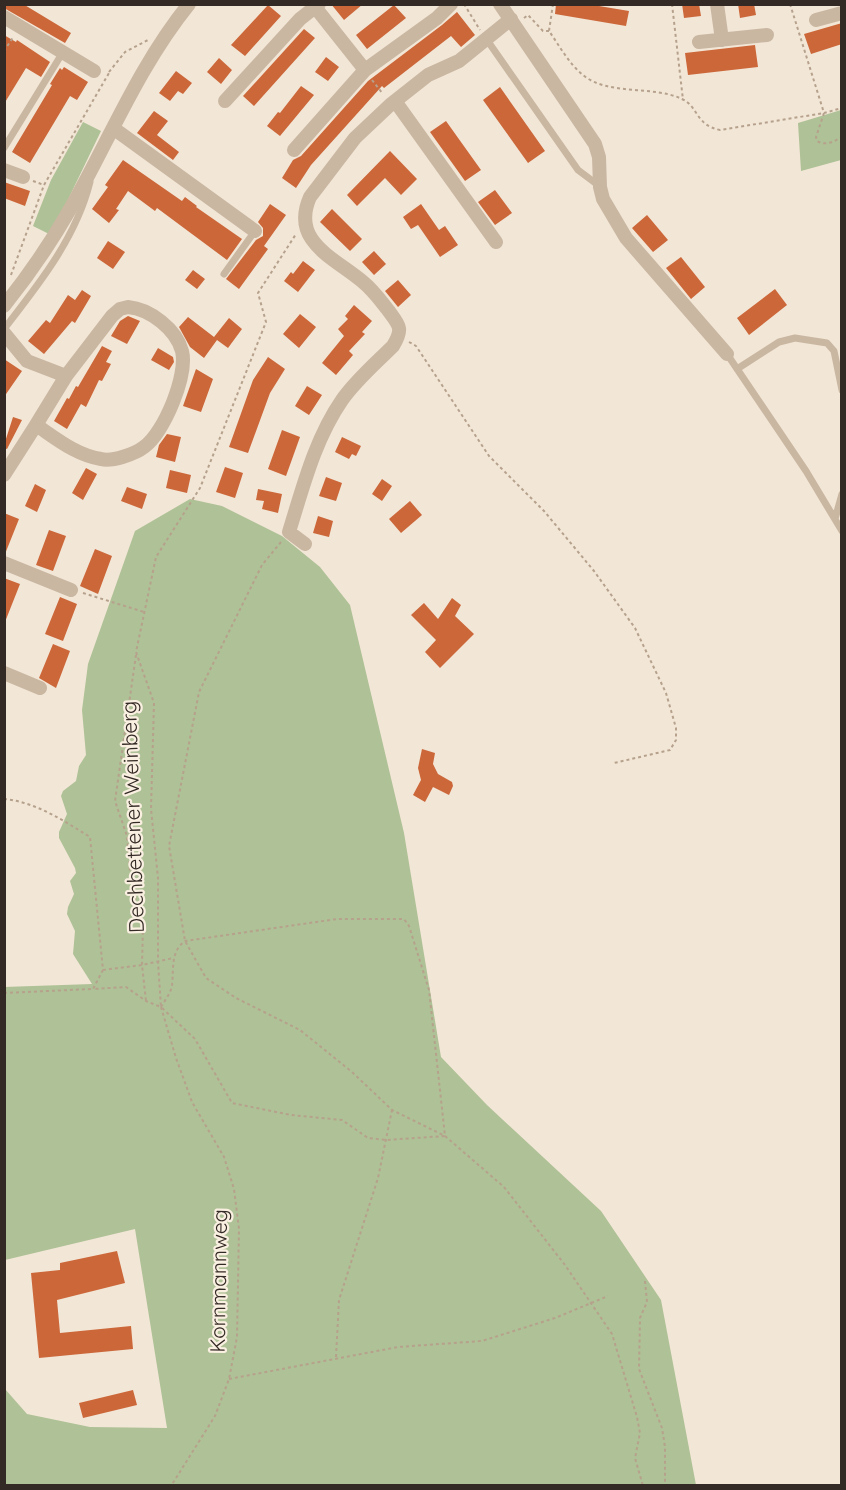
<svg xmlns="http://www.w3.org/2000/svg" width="846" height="1490" viewBox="0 0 846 1490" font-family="Quicksand,sans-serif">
<rect width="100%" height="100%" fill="#f2e6d6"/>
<!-- green -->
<path fill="#afc196" d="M841,110v50l-40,11 -3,-48z
M83,122l18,9 -50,104 -18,-9 18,-46z
M190,499l32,7 60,30 38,31 30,38 54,228 37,224 46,48 114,106 60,89 35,185h-691v-96l22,25 63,13 77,1 -32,-199 -130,31 -1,-273 88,-3 -19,-30 2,-23 -8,-17 1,-7 6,-13 -4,-13 6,-8 -1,-5 -16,-30v-6l8,-18 -6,-18 2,-5 13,-10 3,-15 7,-11 -4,-45 6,-46 47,-133z"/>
<!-- building -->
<path fill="#cc673a" d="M4,4h19l48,29 -6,10 -61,-35z
M331,4h32l-19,16z
M556,4h31l42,7 -3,15 -71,-12z
M682,4h17l2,12 -17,2z
M738,4h16l2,11 -16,3z
M268,5l13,11 -36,40 -14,-11z
M394,5l12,13 -39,31 -11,-14z
M457,12l18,23 -14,12 -10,-11 -67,52 -2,-2 -71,79 -15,23 -14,-10 11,-18 8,-4 67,-75 74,-56z
M842,23v21l-31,10 -7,-20z
M304,29l11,9 -61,68 -11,-10z
M4,35l12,7 1,-2 33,22 -9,15 -15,-9 -22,36z
M755,45l3,22 -70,8 -3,-22z
M326,57l13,10 -11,14 -13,-9z
M219,58l13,12 -11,14 -14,-12z
M64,67l24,15 -11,18 -7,-4 -40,67 -18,-11 40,-67 -2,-1 10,-16 2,2z
M176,71l16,12 -9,11 -5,-3 -8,10 -11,-8z
M301,86l13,9 -34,41 -13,-10 11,-14 2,1z
M500,87l45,64 -17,12 -45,-63z
M154,111l14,10 -11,14 22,17 -6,8 -36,-27z
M446,121l35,49 -16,11 -35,-49z
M390,151l27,28 -16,16 -16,-17 -28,28 -10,-11z
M123,160l59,41 3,-4 12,9 -1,1 46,32 -15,21 -70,-52 -2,3 -27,-20 -12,18 3,1 -10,13 -17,-14 16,-22 -3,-2z
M4,182l26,9 -5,15 -21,-8z
M495,190l17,23 -17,12 -17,-23z
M270,204l16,11 -22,31 4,3 -29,40 -13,-10 30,-39 7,-4v-8l-5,-6z
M421,204l18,26 6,-4 13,19 -18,12 -22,-32 -7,4 -8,-12z
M332,209l30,30 -12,12 -30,-29z
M647,215l21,25 -15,12 -21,-24z
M108,241l17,11 -12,17 -16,-11z
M374,251l12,13 -12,11 -12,-13z
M681,257l24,30 -14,12 -25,-31z
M303,261l12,9 -17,22 -14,-11 7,-9 2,2z
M193,270l12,9 -8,10 -12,-9z
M398,280l13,15 -13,12 -13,-16z
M775,289l12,16 -38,30 -12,-17z
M82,290l9,6 -16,27 -3,-2 -28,33 -16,-13 18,-21 4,3 18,-28 7,5z
M354,305l18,16 -10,11 3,2 -16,17 4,4 -17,20 -14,-12 22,-27 -6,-7 10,-10 -3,-3z
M300,314l16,13 -17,21 -16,-14z
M128,316l12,5 -13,23 -16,-8 9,-15z
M188,317l26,20 15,-19 13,11 -14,19 -11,-8 -13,18 -14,-11 -11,-20z
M102,346l10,5 -6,11 5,2 -9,17 -3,-1 -13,27 -5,-3 -14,25 -13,-8 13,-23 2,1 7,-13 2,1z
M158,348l15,9 1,5 -5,8 -18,-10z
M268,357l17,12 -15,24 -22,60 -19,-6 24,-67z
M4,359l18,12 -18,26z
M196,369l17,10 -12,33 -18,-6z
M307,386l15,9 -13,20 -14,-9z
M13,417l9,3 -15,29 -3,-1v-3z
M282,430l18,7 -14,39 -18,-7z
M167,434l14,3 -6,25 -19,-5 3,-12z
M342,437l19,9 -5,10 -4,-2 -3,5 -14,-7z
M225,467l18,6 -8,25 -19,-6z
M86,468l11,6 -14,26 -11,-7z
M170,470l21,5 -4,18 -21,-5z
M326,477l16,6 -6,18 -17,-5z
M382,479l10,7 -10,15 -10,-7z
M35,484l11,6 -9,22 -12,-6z
M127,487l20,7 -5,15 -21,-8z
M258,489l24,5 -4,19 -16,-4 2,-8 -8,-1z
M410,501l12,14 -21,18 -12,-14z
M4,513l15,6 -14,35h-1z
M318,516l15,5 -4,16 -16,-4z
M49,530l17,6 -13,35 -17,-6z
M95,549l17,7 -14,38 -18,-8z
M4,578l16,6 -15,38h-1z
M60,597l17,7 -14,37 -18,-7z
M452,598l9,7 -6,11 19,18 -34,34 -15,-16 11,-12 -25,-25 13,-12 14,16z
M53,644l17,7 -14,37 -17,-10z
M422,749l13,4 -2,11 5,10 14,8 1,4 -4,9 -16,-8 -8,15 -12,-7 8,-15 -3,-12z
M117,1251l8,32 -68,17 3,33 71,-7 2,23 -94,9 -8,-85 29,-3v-7z
M133,1390l4,15 -54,13 -4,-15z"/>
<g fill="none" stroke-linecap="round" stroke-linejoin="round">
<!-- path -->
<path stroke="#b6a18c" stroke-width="2" stroke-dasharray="3 3" stroke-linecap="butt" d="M464,4l16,26
M553,4l-4,27c10,14 20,33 34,44 25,21 70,10 99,24 17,8 13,26 38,31l104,-17 -8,24 1,4c9,5 16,1 25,-4
M672,4l11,96
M790,4l34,109 18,-5
M524,18l4,-3 15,16h6
M4,51l10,-15
M109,72l16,-20 23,-12
M372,80l11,14
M33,181l11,4
M11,275l33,-90 65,-112
M409,342l7,4 73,110 55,55 50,60 41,57 31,65 10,35v12l-6,10 -56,13
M281,542l-19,23 -63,127 -30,154 16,95 21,37 30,20 64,32 52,42 40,38 53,26 59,51 61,78 47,69 25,83 3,16 -5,25 8,28
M83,593l61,19
M136,655l-21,146 12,35 4,47 12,43 -1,39 4,36
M4,799c32,3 60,22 86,38l13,133
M103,970l-10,19 33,-2 20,14 15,6
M103,970l39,-5 31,-7
M4,993l88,-4
M161,1007c4,-7 10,-14 11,-22 2,-16 -2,-33 13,-44l152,-22h67l5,7 20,64 16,146 -59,4 -18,-2 -26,-18 -51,-5 -59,-12 -37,-64 -34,-32 -3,-45v-84l-7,-69 3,-106 -18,-51 20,-95 44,-69 66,-166 -8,-29 38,-59
M161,1007l15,51 16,44 32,55 10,32 5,40 -2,108 -8,42 -14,37 -44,70
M645,1281l2,21 -7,16 -1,51 23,59 3,19v39
M336,1357l3,-57 39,-122 14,-68
M229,1379l169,-32 84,-6 73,-23 53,-22"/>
<!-- lane -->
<path stroke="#cab7a2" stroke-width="7" d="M487,40l91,130 20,15
M4,148l59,-96
M224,274l31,-43
M4,329c35,-45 72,-91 86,-147
M727,354l79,117 36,60
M737,369l42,-27 16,-4 32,5 7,8 8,39
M835,519l7,-25"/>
<!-- street -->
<path stroke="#cab7a2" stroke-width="14" d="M500,4l95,140 4,13 1,30 3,12 23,39 101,116
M717,4l5,36
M315,7l50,63
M4,17l90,54
M816,20l26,-7
M699,42l68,-7
M225,101l75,-82 19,-15
M395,101l101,141
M113,128l142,103
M294,150l71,-80 72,-52 14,-14
M4,170l19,7
M4,306c24,-30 46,-62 65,-95 40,-70 69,-144 120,-207
M128,307c22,2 48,22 54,44 6,24 -18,82 -38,96 -9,7 -32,15 -43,12 -25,-4 -44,-20 -65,-34l30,-49 46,-60 8,-7z
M4,333l23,28 39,15
M4,475l32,-50
M305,544l-16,-12c14,-45 26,-93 53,-132 14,-20 34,-37 51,-54 11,-18 6,-21 -5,-36 -8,-10 -15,-20 -25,-28 -28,-24 -73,-40 -53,-85l45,-59 35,-33 38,-30 31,-14 52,-42
M4,563l67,27
M4,673l36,15"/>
</g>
<g text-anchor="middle" stroke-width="4.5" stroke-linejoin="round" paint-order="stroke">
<!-- street labels -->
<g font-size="21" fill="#342a25" stroke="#faf0e2">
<text transform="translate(133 817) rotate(-92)" y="7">Dechbettener Weinberg</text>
<text transform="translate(219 1281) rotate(-89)" y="7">Kornmannweg</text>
</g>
</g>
<!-- border -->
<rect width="846" height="1490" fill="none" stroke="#342a25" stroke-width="12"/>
</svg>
